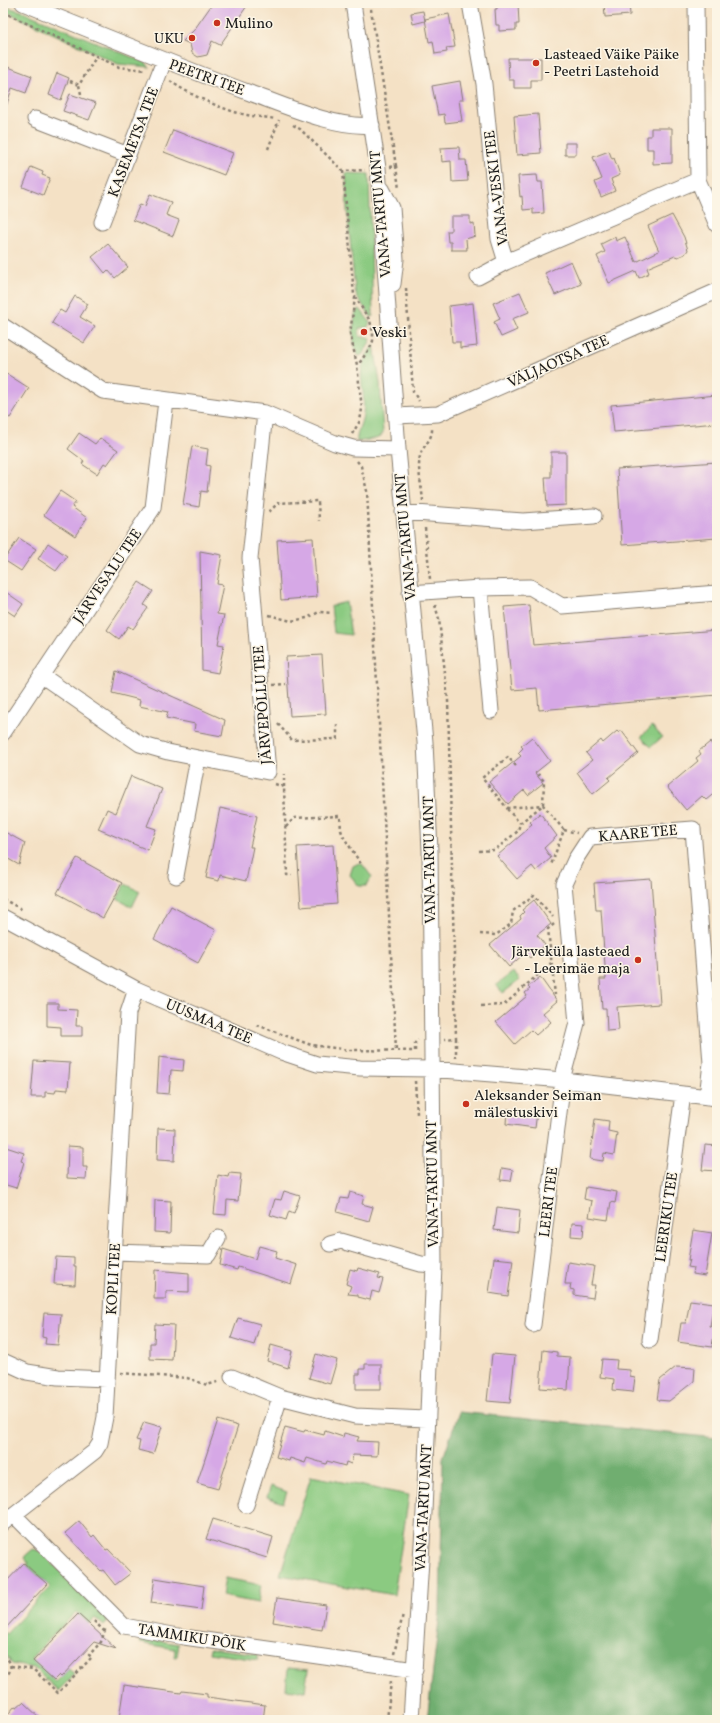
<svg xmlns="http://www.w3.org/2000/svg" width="720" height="1723" viewBox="0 0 720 1723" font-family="Vollkorn,serif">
<rect width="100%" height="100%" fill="#fcf5e5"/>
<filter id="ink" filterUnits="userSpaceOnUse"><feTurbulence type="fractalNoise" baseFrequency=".025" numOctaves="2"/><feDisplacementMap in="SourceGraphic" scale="8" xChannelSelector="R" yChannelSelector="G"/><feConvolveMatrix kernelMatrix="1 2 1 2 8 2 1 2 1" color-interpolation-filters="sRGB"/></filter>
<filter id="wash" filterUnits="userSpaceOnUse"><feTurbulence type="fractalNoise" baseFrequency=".012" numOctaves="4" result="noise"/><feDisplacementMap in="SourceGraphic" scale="16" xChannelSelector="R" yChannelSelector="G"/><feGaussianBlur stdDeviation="0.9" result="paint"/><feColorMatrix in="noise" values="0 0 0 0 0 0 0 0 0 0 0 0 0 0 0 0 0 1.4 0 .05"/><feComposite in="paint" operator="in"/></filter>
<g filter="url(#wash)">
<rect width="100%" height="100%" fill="#f4e1c5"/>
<!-- green -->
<path fill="#8bca81" stroke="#54734e" d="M3,6l18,5 125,52 4,4 -32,-3 -115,-54z
M346,173l23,1 4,142 -2,1 -14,-20 -2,-7 -8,-80z
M360,309l10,13 -2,5 -9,1 1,9h9l2,3 -9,15 -3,1c-8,-10 -6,-33 -3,-45z
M374,345l6,38 3,50 -4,5 -22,4c-1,-10 5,-18 6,-28 4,-30 -12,-41 11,-69z
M346,602l5,33 -17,-2 -3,-27z
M652,726l10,11 -11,10 -10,-10z
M359,863l3,1 10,13 -6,9h-7l-9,-11 3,-9z
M125,884l15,7 -8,16 -15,-8z
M513,972l7,8 -17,13 -7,-8z
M311,1476l98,19 -15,100 -114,-20z
M271,1486l16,6 -4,11 -16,-6z
M33,1549l7,2 67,67v4l-3,4 -9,-8 -6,6 -13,-12 -45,46 25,24 13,-13 5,6 -16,16 -24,-23 -22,-4 -4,-7 -5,-2v-23l3,2 44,-47 -23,-22 2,-2 -5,-6z
M225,1578l36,7 -3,18 -36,-7z
M141,1638l38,6 -2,12 -3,2 1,-9 -35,-6z
M210,1648l48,6v6l-49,-7z
M288,1668l20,2 -3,21 -19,-2z"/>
<!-- forest -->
<path fill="#70ae6f" stroke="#466546" d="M459,1412l258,26v282h-290l13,-108 3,-154z"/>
<g id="blocks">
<!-- building -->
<path fill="#d6a8e6" d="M213,3h36l-29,42 -8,-4 -5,14 -9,2 -6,-4 -2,-9 -7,-3 11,-11z
M497,3h21l1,21h-3v6l-17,1v-6h-3l-1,-16h2z
M604,3h25l1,12 -25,2z
M423,11l2,10 -12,3 -2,-11z
M449,14l6,33 -9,1 1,4 -12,2 -2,-13 -4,1 -4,-23z
M508,58h33v22h-10v8h-17v-8h-5z
M3,65l29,11 -6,17 -14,-5 -7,22h-2z
M57,73l12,5 -8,22 -12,-5z
M460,81l3,19h-4l3,21 -17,2 -1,-9 -6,1 -6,-29z
M70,94l26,9 -7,17 -26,-9z
M538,114l3,39 -24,2 -3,-39z
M651,128h21v35l-19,1v-15h-6v-13h4z
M173,130l60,23 -9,22 -60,-23z
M565,143h11v12h-11z
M459,147l1,13h6l2,21 -16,1 -1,-21 -9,1 -1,-14z
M609,151l3,8 2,-1 6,17 -9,4 4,12 -14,6 -6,-15 7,-3 -9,-22z
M31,167l12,5 -1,3 8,3 -7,17 -20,-8z
M537,175l1,7h4l2,31 -11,1v-5l-10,1 -1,-14 -2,1 -2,-21z
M150,194l21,8 -5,13 13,5 -6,16 -40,-16 7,-16 5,2z
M672,215l12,22 4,13 -3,4 -7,3 -3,-1 -28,12 2,5 -10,5 -3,-7 -27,12 -12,-27 8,-4 -4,-8 14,-7 1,4 9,-4 11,25 23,-11 -11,-25z
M451,216h19v8l4,-1 1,13 -9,3 1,11h-16v-8h-3l-1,-11h4z
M108,244l20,23 -13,11 -7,-8 -3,3 -13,-16z
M571,261l10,23 -26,11 -10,-22z
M520,292l9,20 -17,7 5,11 -16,7 -7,-15 6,-3 -7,-16z
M75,296l13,8 -8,13 15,9 -11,17 -32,-20 8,-13 5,3z
M473,303l4,43 -17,2v-6h-8l-3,-36z
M7,374l22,14 -19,30 -7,-4v-34z
M717,395v28l-103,9 -3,-27z
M79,433l16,11 5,-6 18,12 -11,15 -3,-2 -7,11 -15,-10 2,-3 -16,-12z
M192,446l16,3 -2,16 4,1 -3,26 -6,-1 -2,16 -16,-3z
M551,452h15v53l-19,1 -2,-29h6z
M717,462v76l-95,7 -5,-76z
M60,491l16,11 -4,5 15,11 -12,18 -31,-21z
M19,538l17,11 -15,22 -17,-11z
M313,538l4,59 -36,3 -4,-60z
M48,543l19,13 -11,15 -18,-12z
M200,551l22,4 -5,29 6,1 -6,29 7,1 -6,29 6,1 -6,28 -16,-3z
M139,582l14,9 -9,14 4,3 -15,21 -5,-3 -9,13 -12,-9z
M3,590l20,14 -8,12 -12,-8z
M529,605l4,40 184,-15v65l-178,15 -2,-22 -25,2 -8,-83z
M322,655l4,59 -36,2 -4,-59z
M116,671l109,49 -3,16 -28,-5 1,-7 -29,-6 2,-6 -29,-6 1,-6 -28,-7z
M621,730l17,23 -30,25 2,2 -17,14 -16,-22 15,-12 -6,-7 15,-13 2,3 14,-12 2,2z
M532,737l18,24 -15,12 8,10 -15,12 -4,-5 -16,14 -19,-22 32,-26 -3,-3 5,-5 -2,-2z
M710,742l7,9v40l-11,9 -4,-4 -16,14 -19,-23 31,-26 -2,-3 5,-4 -2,-3z
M131,776l31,13 -15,37 9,3 -8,21 -50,-21 9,-20 9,4z
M220,808l37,8 -7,31h3l-7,34 -26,-6 -1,6 -13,-3z
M540,813l17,23 -13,12 7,10 -15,13 -4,-5 -15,13 -20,-23 31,-27 -1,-1 5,-4 -2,-2z
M3,831l22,12 -6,22 -16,-9z
M333,845l4,59 -36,3 -4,-60z
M77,858l45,25 -19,35 -46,-25z
M651,879l9,125 -43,3 2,23 -12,1 -1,-22h-4l-2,-30h6l-5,-69h-5l-2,-27z
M534,900l17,24 -14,11 8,10 -15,13 -5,-5 -16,14 -19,-22 31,-26 -1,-3 4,-4 -2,-2z
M171,906l45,24 -18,33 -44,-24z
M540,977l17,24 -14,12 8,9 -15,13 -5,-5 -16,14 -19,-22 31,-26 -2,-3 5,-4 -2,-2z
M47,1003h11v6l19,1 -1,16h6v10h-21v-9l-14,-1z
M159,1057l25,3 -1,11 -12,-1 -2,24 -12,-1z
M34,1061l36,2 -2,27 -12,-1 -1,4 -10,-1v5h-14z
M507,1109l30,3 -2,16 -29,-4z
M595,1119l14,2 -1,10 9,2 -3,22 -10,-2 -1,8 -13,-2z
M158,1128l17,1 -1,32 -17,-1z
M705,1145l12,1v25l-15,-1z
M3,1146l21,7 -3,8 3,1 -8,26 -13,-4z
M68,1146l15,1v20h4l-1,12 -19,-1z
M502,1168l11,2 -2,11 -11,-1z
M229,1173l12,1 -3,27 -11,-1 -1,15 -12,-1 4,-39 10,2z
M586,1187l31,5 -2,11 -4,-1 -3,18 -19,-3 3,-16 -8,-2z
M284,1191l16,5 -6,17 -5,-2 -3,9 -16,-5 5,-16 6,1z
M350,1192l14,4 -2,8 11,3 -4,14 -32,-9 4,-14 7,1z
M155,1200l16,1 -1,32 -16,-1z
M497,1207l23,3 -2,23 -24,-3z
M572,1223l12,1 -1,13 -12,-1z
M693,1230l19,3 -7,43 -12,-2 1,-6 -6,-1 2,-7h-2z
M259,1246l18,5 -2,7 22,7 -6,19 -53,-17 -1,3 -17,-5 3,-16 32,10z
M56,1257l18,1v8h2l-1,19 -21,-1z
M494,1258l19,2 -5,36 -19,-3z
M568,1262l26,4 -3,19h4l-2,13 -19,-3v-5l-4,-1 1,-5h-6z
M358,1268l22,6 -2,4 5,1 -4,14 -7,-2 -2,9 -12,-3v-2l-10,-1 3,-8 -5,-2 4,-15 7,2z
M155,1270l34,3v19l-23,-1v8h-12z
M690,1300l24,3 -4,23 5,1 -3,20 -34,-5 3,-19h5z
M44,1313l17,1 -3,31 -13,-1 1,-6 -4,-1z
M238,1318l22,6 -6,21 -23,-7z
M155,1324l19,1 -2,35 -22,-1v-16h4z
M271,1345l21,6 -4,17 -21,-7z
M543,1350l14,2v4l13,1 -2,33 -28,-2z
M316,1354l21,6 -7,24 -21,-6z
M492,1354l23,2 -5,47 -23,-2z
M602,1359l15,1 -1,9 14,1v7l5,1 -2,14 -20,-2 1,-11 -14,-2z
M365,1364h16v25h-25v-15h4v-5h5z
M676,1367l19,1 -1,13 -25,20 -12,-1 3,-20z
M218,1420l20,6 -20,63 -21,-6z
M144,1422l18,5 -9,27 -15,-4 2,-9 -4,-1z
M285,1427l19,5 1,-2 19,5 1,-4 18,6 1,-4 15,4 -2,4 21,1 -1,14 -24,-1 -2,9 -5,-2 -1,4 -18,-5 -1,3 -19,-6 -2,5 -15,-5 -1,3 -13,-4z
M213,1519l60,18 -6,21 -61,-19z
M79,1521l13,16 2,-2 12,15 2,-1 23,24 -16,12 -12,-15 -2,1 -36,-38z
M24,1563l23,21 -44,47v-46z
M155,1578l49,8 -3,24 -50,-7z
M277,1598l49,7 -4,25 -49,-8z
M78,1614l38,35 -22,-7 -33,35 -2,-2 -5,5 -21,-19z
M124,1685l57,8 1,-2 25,3v3l58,8 -2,15h-126l-18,-2z
M23,1702l19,18h-39l12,-14 2,1z"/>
</g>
</g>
<g filter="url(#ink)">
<use href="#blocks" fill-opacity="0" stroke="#887e70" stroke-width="1"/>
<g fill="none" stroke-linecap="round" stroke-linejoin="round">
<!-- minor casing -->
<g stroke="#887e70" stroke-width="17">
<path id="minor" d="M23,3c76,31 150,61 227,90 33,12 87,36 122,32
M353,3l25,165 20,281 27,293 5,109 4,414 -10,247 -13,208
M470,3l14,81 15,155 7,23 192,-82 -2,-177
M35,119l93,36
M698,180l19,45
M382,189l10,19 4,51 -3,25
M102,222l62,-161
M478,277l28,-15
M3,326l100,65 162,22 70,30 18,5 45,1
M396,416l42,-2 279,-123
M403,512l120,9 71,-5
M480,588l11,123
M410,593l70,-5 50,-1 32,19 155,-13
M41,675l99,69 28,8 100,20 -18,-214 15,-145
M3,733l150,-225 13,-107
M176,876l22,-118
M3,917l133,72 145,63 36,12 43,4 71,1 132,11 154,18
M330,1244l11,-3 80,23 13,1
M114,1252l94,3 10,-17
M533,1325l31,-253 13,-49 -13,-139 11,-24 15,-23 103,-8 18,234 -4,34
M650,1340l33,-246
M3,1361l24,11 31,5 49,2
M232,1377l48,20 75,19 72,3
M246,1505l34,-108
M14,1515l110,111 60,11 231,33
M3,1523l92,-72 5,-8 5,-26 23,-404 8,-24"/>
</g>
<!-- path -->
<path stroke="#887e70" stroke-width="2.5" stroke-dasharray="3 3" stroke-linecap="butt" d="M370,3l26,163
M3,12l116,55 27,3
M70,81l9,4
M170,81c18,13 55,30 77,34 9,2 19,2 28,4
M81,94l-2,-9 17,-28
M293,125l7,4 43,42 22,-1
M268,149l11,-29
M390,167l6,-1 3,23
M343,171l11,124 16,26 3,11v9l-3,7 -12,17
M406,288l7,104 6,9
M352,434l8,-13 2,-12 -5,-44 -7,-32 5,-35
M357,461l4,5 6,25 29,559
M423,501c-1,-14 -6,-31 -3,-45 2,-10 13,-16 12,-28
M269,512l9,-9 40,-2 1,20
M425,528l5,51
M435,605l4,14 9,81 8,338 -11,1
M269,615l22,6 16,-3 12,-6 13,1
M273,685l13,-1
M278,724l14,16 45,-1v-15
M516,766l-8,-9 -26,21 25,30 36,-3 21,25 -13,35
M275,784l9,3 3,88h5
M284,787v-13
M507,809l13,14
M286,827l8,-9 46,-2 1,14 2,6 18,28
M564,830l13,3
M479,851l16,-1 23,-19 2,-8 23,-18 1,-24 -6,-7
M3,899l20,11
M554,924l-6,5 7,66
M480,934l16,1 15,-11 2,-13 21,-16 19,22
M481,1006l23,-1 47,-42
M257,1025l54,20 39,5 65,1v-8l3,-3
M456,1038v20
M415,1081l2,33
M121,1373l66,5 20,7 14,-4
M94,1621l11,11
M394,1654l9,-40
M3,1656c10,5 10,17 0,22
M11,1666l22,3 25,24 34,-36 -3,-2 12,-13 5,-15
M387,1720l4,-39"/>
<!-- minor -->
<use href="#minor" stroke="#fff" stroke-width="15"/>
</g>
</g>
<!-- markers -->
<g fill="#c8321e" stroke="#fcf5e5" stroke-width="1.5">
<circle cx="217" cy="23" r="4"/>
<circle cx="192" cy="38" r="4"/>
<circle cx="536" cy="63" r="4"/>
<circle cx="364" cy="332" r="4"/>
<circle cx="638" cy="960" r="4"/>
<circle cx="466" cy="1104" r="4"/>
</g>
<g text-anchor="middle" stroke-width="3" stroke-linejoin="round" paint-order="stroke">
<!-- poi labels -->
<g font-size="15" fill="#1c1c1c" stroke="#fcf5e5" text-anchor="start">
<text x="225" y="28">Mulino</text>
<text x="184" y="43" text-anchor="end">UKU</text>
<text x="544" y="59">Lasteaed Väike Päike<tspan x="544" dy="17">- Peetri Lastehoid</tspan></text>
<text x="372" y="337">Veski</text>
<text x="630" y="956" text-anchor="end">Järveküla lasteaed<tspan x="630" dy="17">- Leerimäe maja</tspan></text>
<text x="474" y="1100">Aleksander Seiman<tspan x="474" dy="17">mälestuskivi</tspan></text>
</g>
<!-- street labels -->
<g font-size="15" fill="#1c1c1c" stroke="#fcf5e5">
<text transform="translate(207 77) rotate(20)" y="5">PEETRI TEE</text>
<text transform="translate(133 142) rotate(-69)" y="5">KASEMETSA TEE</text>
<text transform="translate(496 188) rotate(-97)" y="5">VANA-VESKI TEE</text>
<text transform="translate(380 214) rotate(-95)" y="5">VANA-TARTU MNT</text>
<text transform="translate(558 361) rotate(-24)" y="5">VÄLJAOTSA TEE</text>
<text transform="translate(405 537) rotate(-95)" y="5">VANA-TARTU MNT</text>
<text transform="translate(107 576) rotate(-56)" y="5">JÄRVESALU TEE</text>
<text transform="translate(262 705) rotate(-94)" y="5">JÄRVEPÕLLU TEE</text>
<text transform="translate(638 833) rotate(-5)" y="5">KAARE TEE</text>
<text transform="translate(429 860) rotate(-91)" y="5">VANA-TARTU MNT</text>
<text transform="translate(209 1021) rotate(23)" y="5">UUSMAA TEE</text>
<text transform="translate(432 1184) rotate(-91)" y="5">VANA-TARTU MNT</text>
<text transform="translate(548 1202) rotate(-83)" y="5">LEERI TEE</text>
<text transform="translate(666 1217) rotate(-82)" y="5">LEERIKU TEE</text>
<text transform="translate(113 1279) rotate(-87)" y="5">KOPLI TEE</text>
<text transform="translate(423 1508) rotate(-87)" y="5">VANA-TARTU MNT</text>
<text transform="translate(192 1637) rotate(9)" y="5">TAMMIKU PÕIK</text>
</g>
</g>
<!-- margin -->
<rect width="720" height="1723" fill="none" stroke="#fcf5e5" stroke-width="16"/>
</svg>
